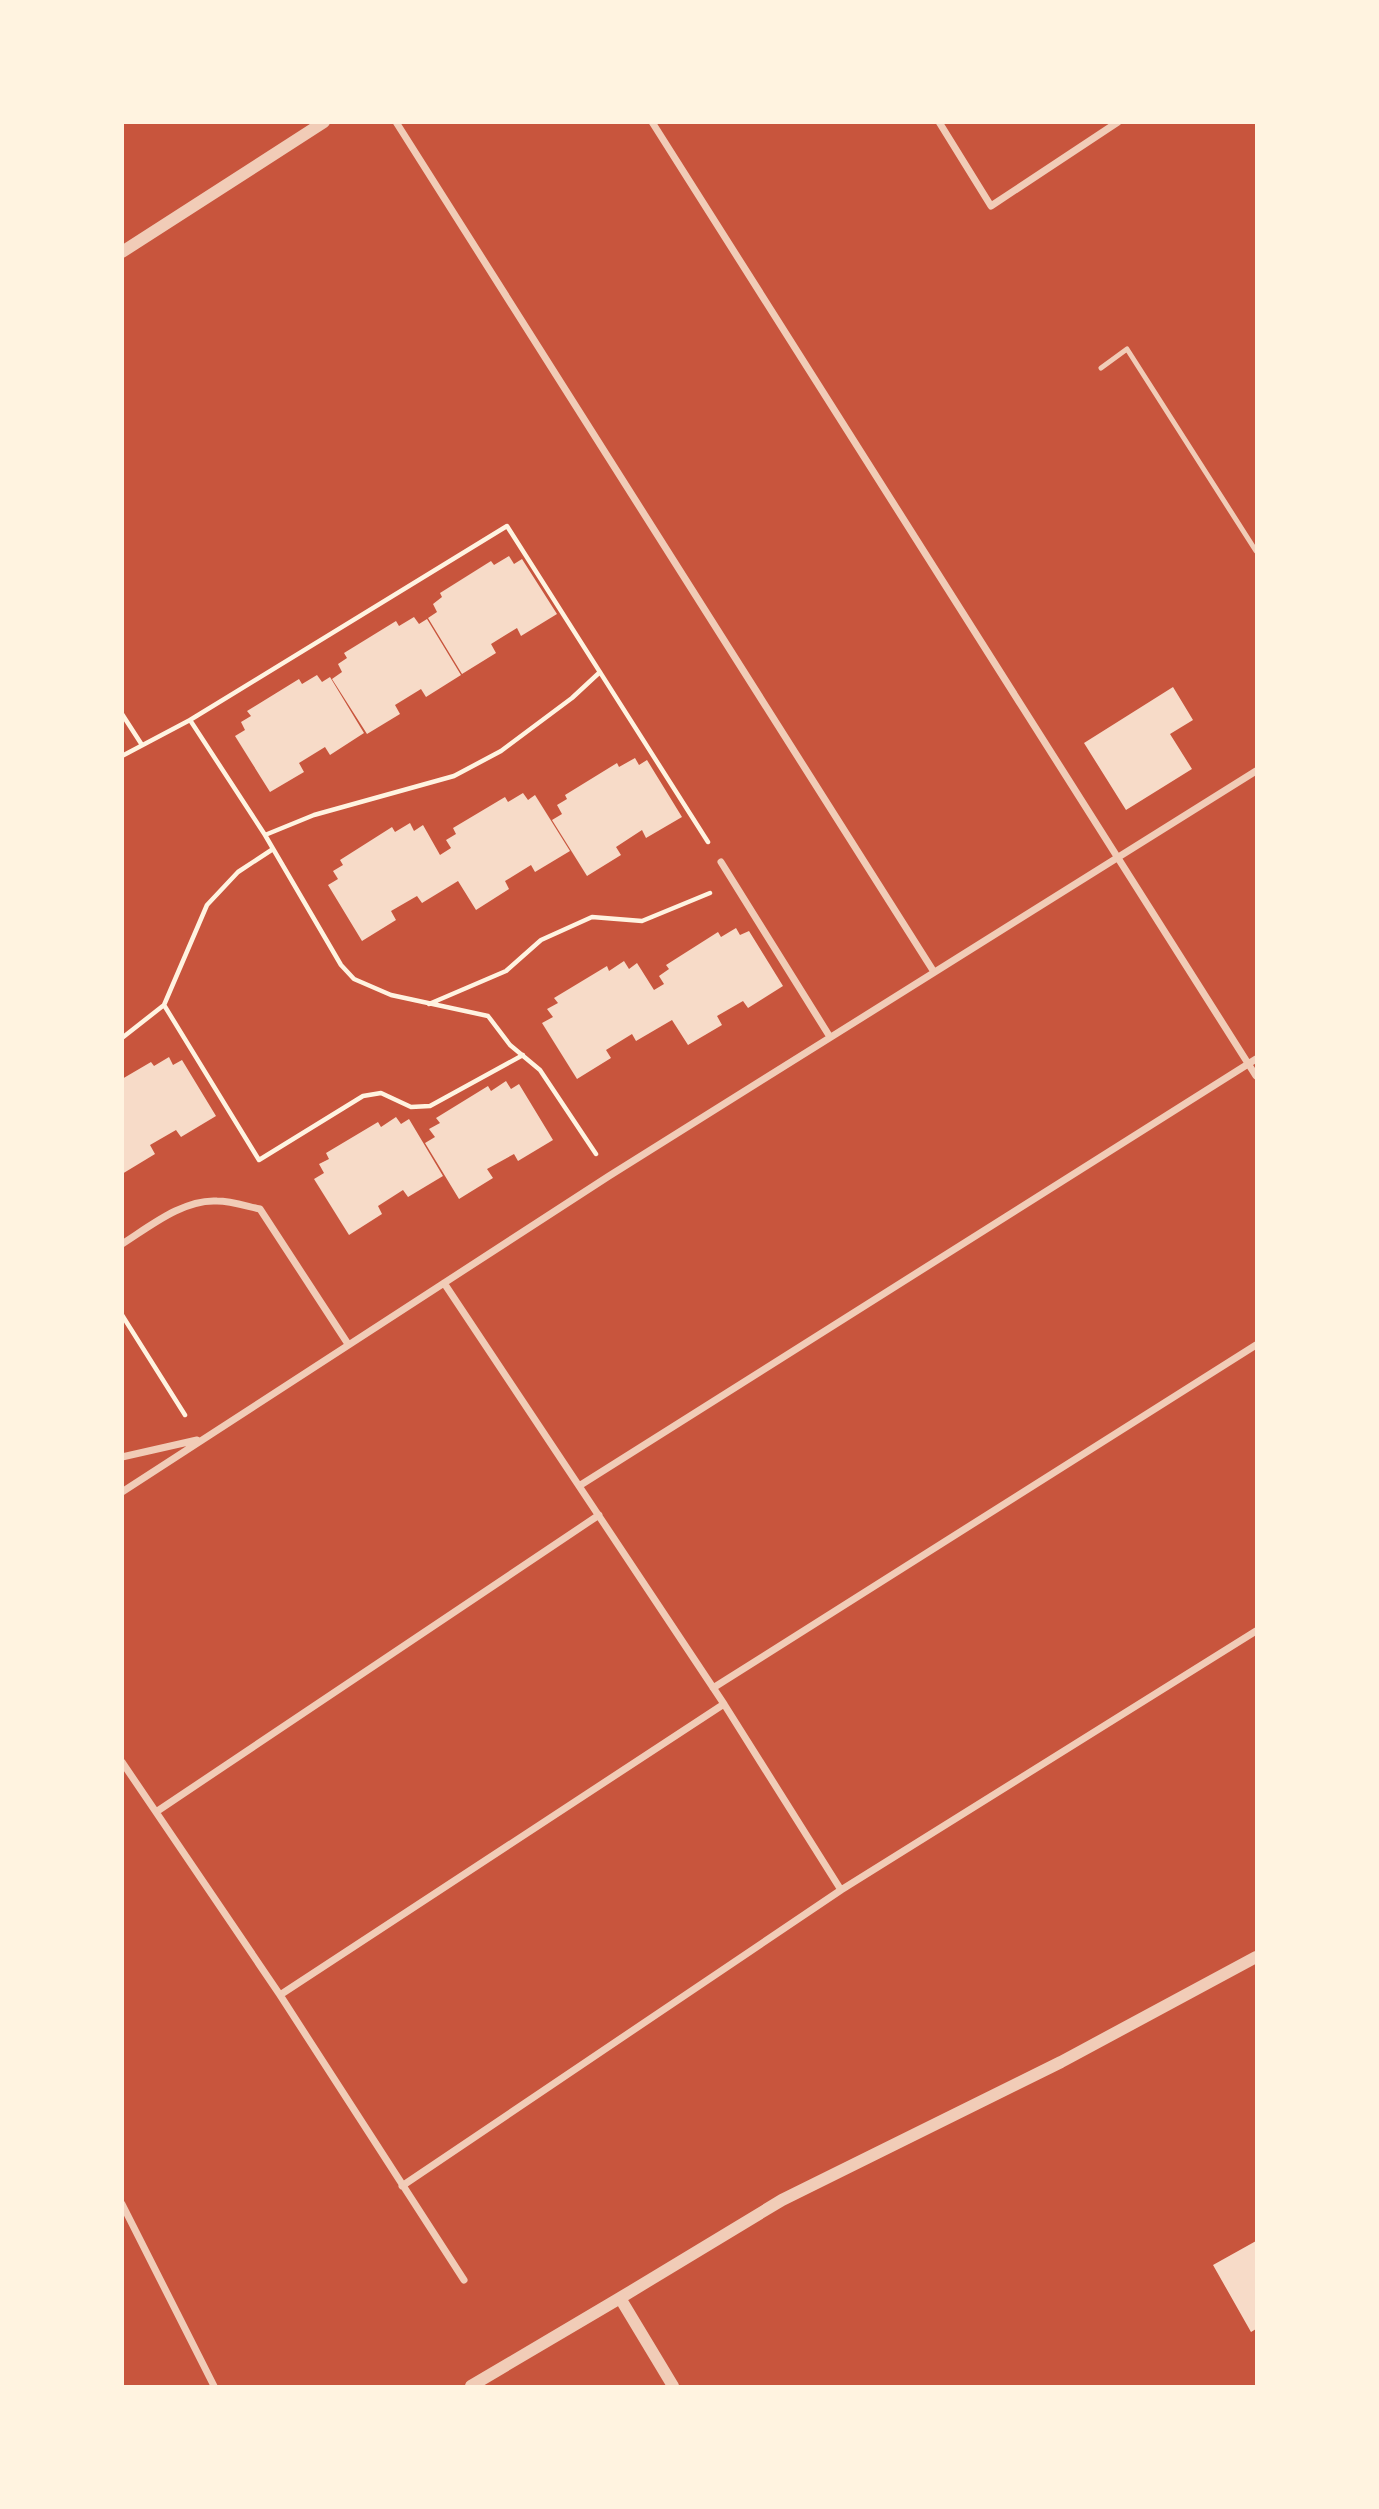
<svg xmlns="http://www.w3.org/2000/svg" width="1379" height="2509" viewBox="0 0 1379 2509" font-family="Roboto,sans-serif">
<rect width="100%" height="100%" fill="#c8553d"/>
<!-- building -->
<path fill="#f7dbc8" d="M509,556l5,8 8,-5 35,55 -36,22 -4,-8 -26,16 5,9 -34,21 -34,-56 9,-6 -4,-8 9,-7 -2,-4 51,-32 3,4z
M414,617l5,7 8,-5 34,56 -35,22 -5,-8 -26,16 5,9 -33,20 -35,-55 10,-7 -4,-8 9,-6 -3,-5 52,-32 3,5z
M317,675l5,7 8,-5 34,56 -34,22 -5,-8 -26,16 5,9 -34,20 -35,-56 10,-6 -4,-8 10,-6 -4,-5 52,-32 3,5z
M1173,687l20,33 -23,14 22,35 -66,41 -42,-67z
M635,758l4,7 8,-5 35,57 -36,21 -4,-8 -26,17 5,8 -34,21 -35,-56 10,-6 -5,-9 10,-6 -2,-4 52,-32 2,4z
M523,793l5,7 7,-5 35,56 -35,21 -4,-7 -26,16 4,8 -33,21 -18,-29 -36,22 -5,-7 -26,15 5,9 -34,21 -34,-56 10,-6 -5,-8 10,-6 -3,-5 52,-33 3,5 15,-9 4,8 9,-6 17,30 11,-7 -5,-8 10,-6 -3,-6 52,-31 3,5z
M736,928l4,7 9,-4 34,55 -35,22 -5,-7 -26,15 5,9 -34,20 -16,-25 -36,21 -4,-7 -26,16 5,8 -34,21 -35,-56 11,-6 -6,-8 11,-6 -4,-5 53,-32 2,5 15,-10 5,8 8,-6 17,27 10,-6 -5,-8 10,-7 -3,-4 52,-33 3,5z
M169,1057l4,8 9,-5 34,56 -35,21 -5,-7 -26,15 5,9 -33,20v-95l29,-17 3,4z
M506,1081l5,8 8,-5 34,56 -35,21 -4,-7 -27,15 6,9 -34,21 -34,-56 10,-6 -6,-8 11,-6 -4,-5 52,-32 3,5z
M396,1117l5,7 8,-5 34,57 -35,21 -5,-7 -25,16 4,8 -33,21 -35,-56 10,-6 -5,-9 10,-5 -3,-6 52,-31 3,5z
M1256,2241v88l-5,3 -38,-67z"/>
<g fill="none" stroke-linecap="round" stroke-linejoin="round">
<!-- path -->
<path stroke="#fff3e0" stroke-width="4.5" d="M122,714l20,31
M190,720l317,-194 201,316
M122,756l68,-36 75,115 76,130 13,14 37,16 97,21 22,29 30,25 56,84
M265,835l49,-20 140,-39 47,-25 71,-53 28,-26
M429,1004l77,-33 35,-31 51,-23 50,4 68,-28
M164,1005l95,155 104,-64 18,-3 30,14 19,-1 93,-51
M122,1038l42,-33 43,-100 31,-33 35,-23
M122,1315l63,100"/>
<!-- service -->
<path stroke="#f1ccb7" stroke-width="5" d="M1101,368l26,-19 129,202"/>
<!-- minor -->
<path stroke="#f1ccb7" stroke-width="7" d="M396,122l538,850
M652,122l604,954
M939,122l52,84 127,-84
M721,862l109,175
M122,1244c27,-17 61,-45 95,-43 14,0 29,5 43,8l88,135
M444,1283l280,421 117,186
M122,1457l75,-17
M579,1486l677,-427
M122,1492l487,-316 647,-405
M713,1688l543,-343
M122,1762l158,233 184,285
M156,1812l443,-297
M280,1995l444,-291
M402,2186l439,-296 415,-259
M122,2204l92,182"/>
<!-- tertiary -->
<path stroke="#f1ccb7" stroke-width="12" d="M122,252l202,-130
M620,2298l162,-98 279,-138 195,-105
M471,2386l149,-88 53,88"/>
</g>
<!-- border -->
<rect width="1379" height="2509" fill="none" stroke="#fff3e0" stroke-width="248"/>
</svg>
